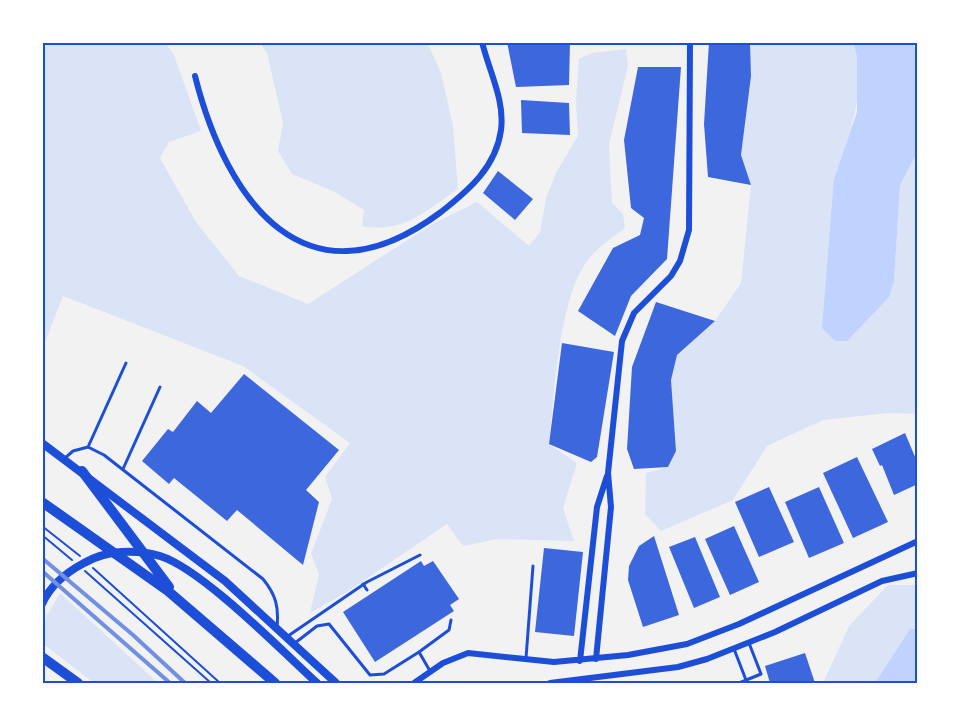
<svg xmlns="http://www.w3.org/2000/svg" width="960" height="725" viewBox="0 0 960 725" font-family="'Source Sans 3',sans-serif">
<rect width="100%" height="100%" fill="#f2f2f2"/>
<!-- green -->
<path fill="#dbe4f7" d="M42,42h123l9,13 27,76 -32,11 -9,16 36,64 43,54 69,28 126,-81 43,-21 52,44 11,-14 6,-34 11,-27 21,-35 -2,-35 3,-42 13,-6 34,-4 2,17 -19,78 3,59 11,11 2,14c-10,8 -23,16 -32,26 -35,36 -38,140 -44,190l28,19 -14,45 11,33 -77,-2 -34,7 -16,-22 -103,70 -34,19 9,-39 -8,-20 21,-55 -7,-22 25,-34 -107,-77 -180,-70 -21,54z
M259,42h168l14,31 12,52 5,64c-32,22 -56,45 -96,37l2,-16 -29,-18 -43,-18 -14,-23 5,-28 -16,-70z
M750,42h103c15,48 -3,91 -19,137l60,102 6,-96 18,-34v263l-29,-1 -66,7 -56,26 -34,54 -72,31 -16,-17 1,-41 22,-6 8,-16 -5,-71 6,-25 38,-34 26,-38 10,-98 -10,-30 10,-79z
M888,585h30v44h-8l-35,54h-52l26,-57z
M60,593l98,90h-64l-52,-40 4,-26z"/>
<!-- water -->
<path fill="#bfd3fe" d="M853,42h60l5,17v92l-18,34 -6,96 -5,16 -42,44h-12l-13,-13 12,-149 23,-67v-55z
M910,629h8v50l-2,4h-41z"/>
<!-- building -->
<path fill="#3d67dc" d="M507,42h63l-1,43 -53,2z
M709,42h41l1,34 -10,79 10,30 -43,-8 -4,-53z
M638,67h43l-14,192 -36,37 -16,40 -37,-25 35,-63 27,-13 4,-17 -13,-10 -7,-68z
M521,100l48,3 1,32 -48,-2z
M498,171l35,28 -18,21 -32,-27z
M656,302l59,19 -38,34 -6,25 5,71 -8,16 -34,2 -7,-20 5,-82z
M562,343l52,9 -17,105 -6,5 -42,-18z
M244,374l95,76 -33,40 13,12 -16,63 -66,-55 -10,11 -53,-43 -5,6 -27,-23 26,-32 5,3 24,-31 14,12z
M905,433l13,31v20l-24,11 -12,-30 -2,1 -8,-17z
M857,457l31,65 -35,16 -30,-65z
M769,487l25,55 -35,15 -24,-55z
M819,487l25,56 -35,15 -24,-56z
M734,526l25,56 -29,13 -25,-56z
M654,536l25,79 -36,12 -15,-47 1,-14 10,-20z
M695,537l25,60 -26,11 -25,-61z
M544,548l39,4 -9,84 -39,-4z
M421,561l3,5 9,-5 26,38 -9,6 4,6 -79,51 -32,-50z
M805,653l10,30h-45l-5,-17z"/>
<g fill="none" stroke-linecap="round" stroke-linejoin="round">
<!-- path -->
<path stroke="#1d4ed8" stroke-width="2" d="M42,526l38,30
M42,535l30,25
M93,568l127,115
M85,571l126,112"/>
<!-- service -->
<path stroke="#1d4ed8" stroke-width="3" d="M88,447l38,-84
M65,458l8,-7 15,-4 16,8 159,124c13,16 16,28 14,48
M123,469l37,-82
M363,584l4,6
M288,636l79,-54 53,-27
M295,643l22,-17 12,-2 41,51 14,-1 35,-22 11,19
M734,649l12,31
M419,652l30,-22 2,-10
M526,658l7,-92
M739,683l22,-9 -12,-31"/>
<!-- minor -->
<path stroke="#1d4ed8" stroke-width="6" d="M195,76c32,127 112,236 246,136 28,-22 55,-45 60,-82 4,-30 -12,-59 -19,-88
M596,659l15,-152 -3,-34 14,-132 12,-28 37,-37 9,-15 9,-31 1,-188
M580,661l17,-154 10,-31
M414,683l29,-20 25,-10 86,9 74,-7 59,-11 52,-20 179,-83
M550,683l128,-16 29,-8 68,-27 107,-51 36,-8"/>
<!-- secondary -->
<path stroke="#1d4ed8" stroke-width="8" d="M42,443l183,138 111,102
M42,604c8,-18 25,-32 42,-41 22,-13 52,-14 76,-7 42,13 122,95 157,127"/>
<!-- trunk -->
<path stroke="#1d4ed8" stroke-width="10" d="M82,471l87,116
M42,502l126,89 107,92
M42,657l36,26"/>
<!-- rail -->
<path stroke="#7290e2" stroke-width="4" d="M42,558l91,77 52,48
M42,571l128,112"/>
</g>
<!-- border -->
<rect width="960" height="725" fill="none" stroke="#ffffff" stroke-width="87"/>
<rect x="44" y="44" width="872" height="638" fill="none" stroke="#1d4ed8" stroke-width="2"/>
</svg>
